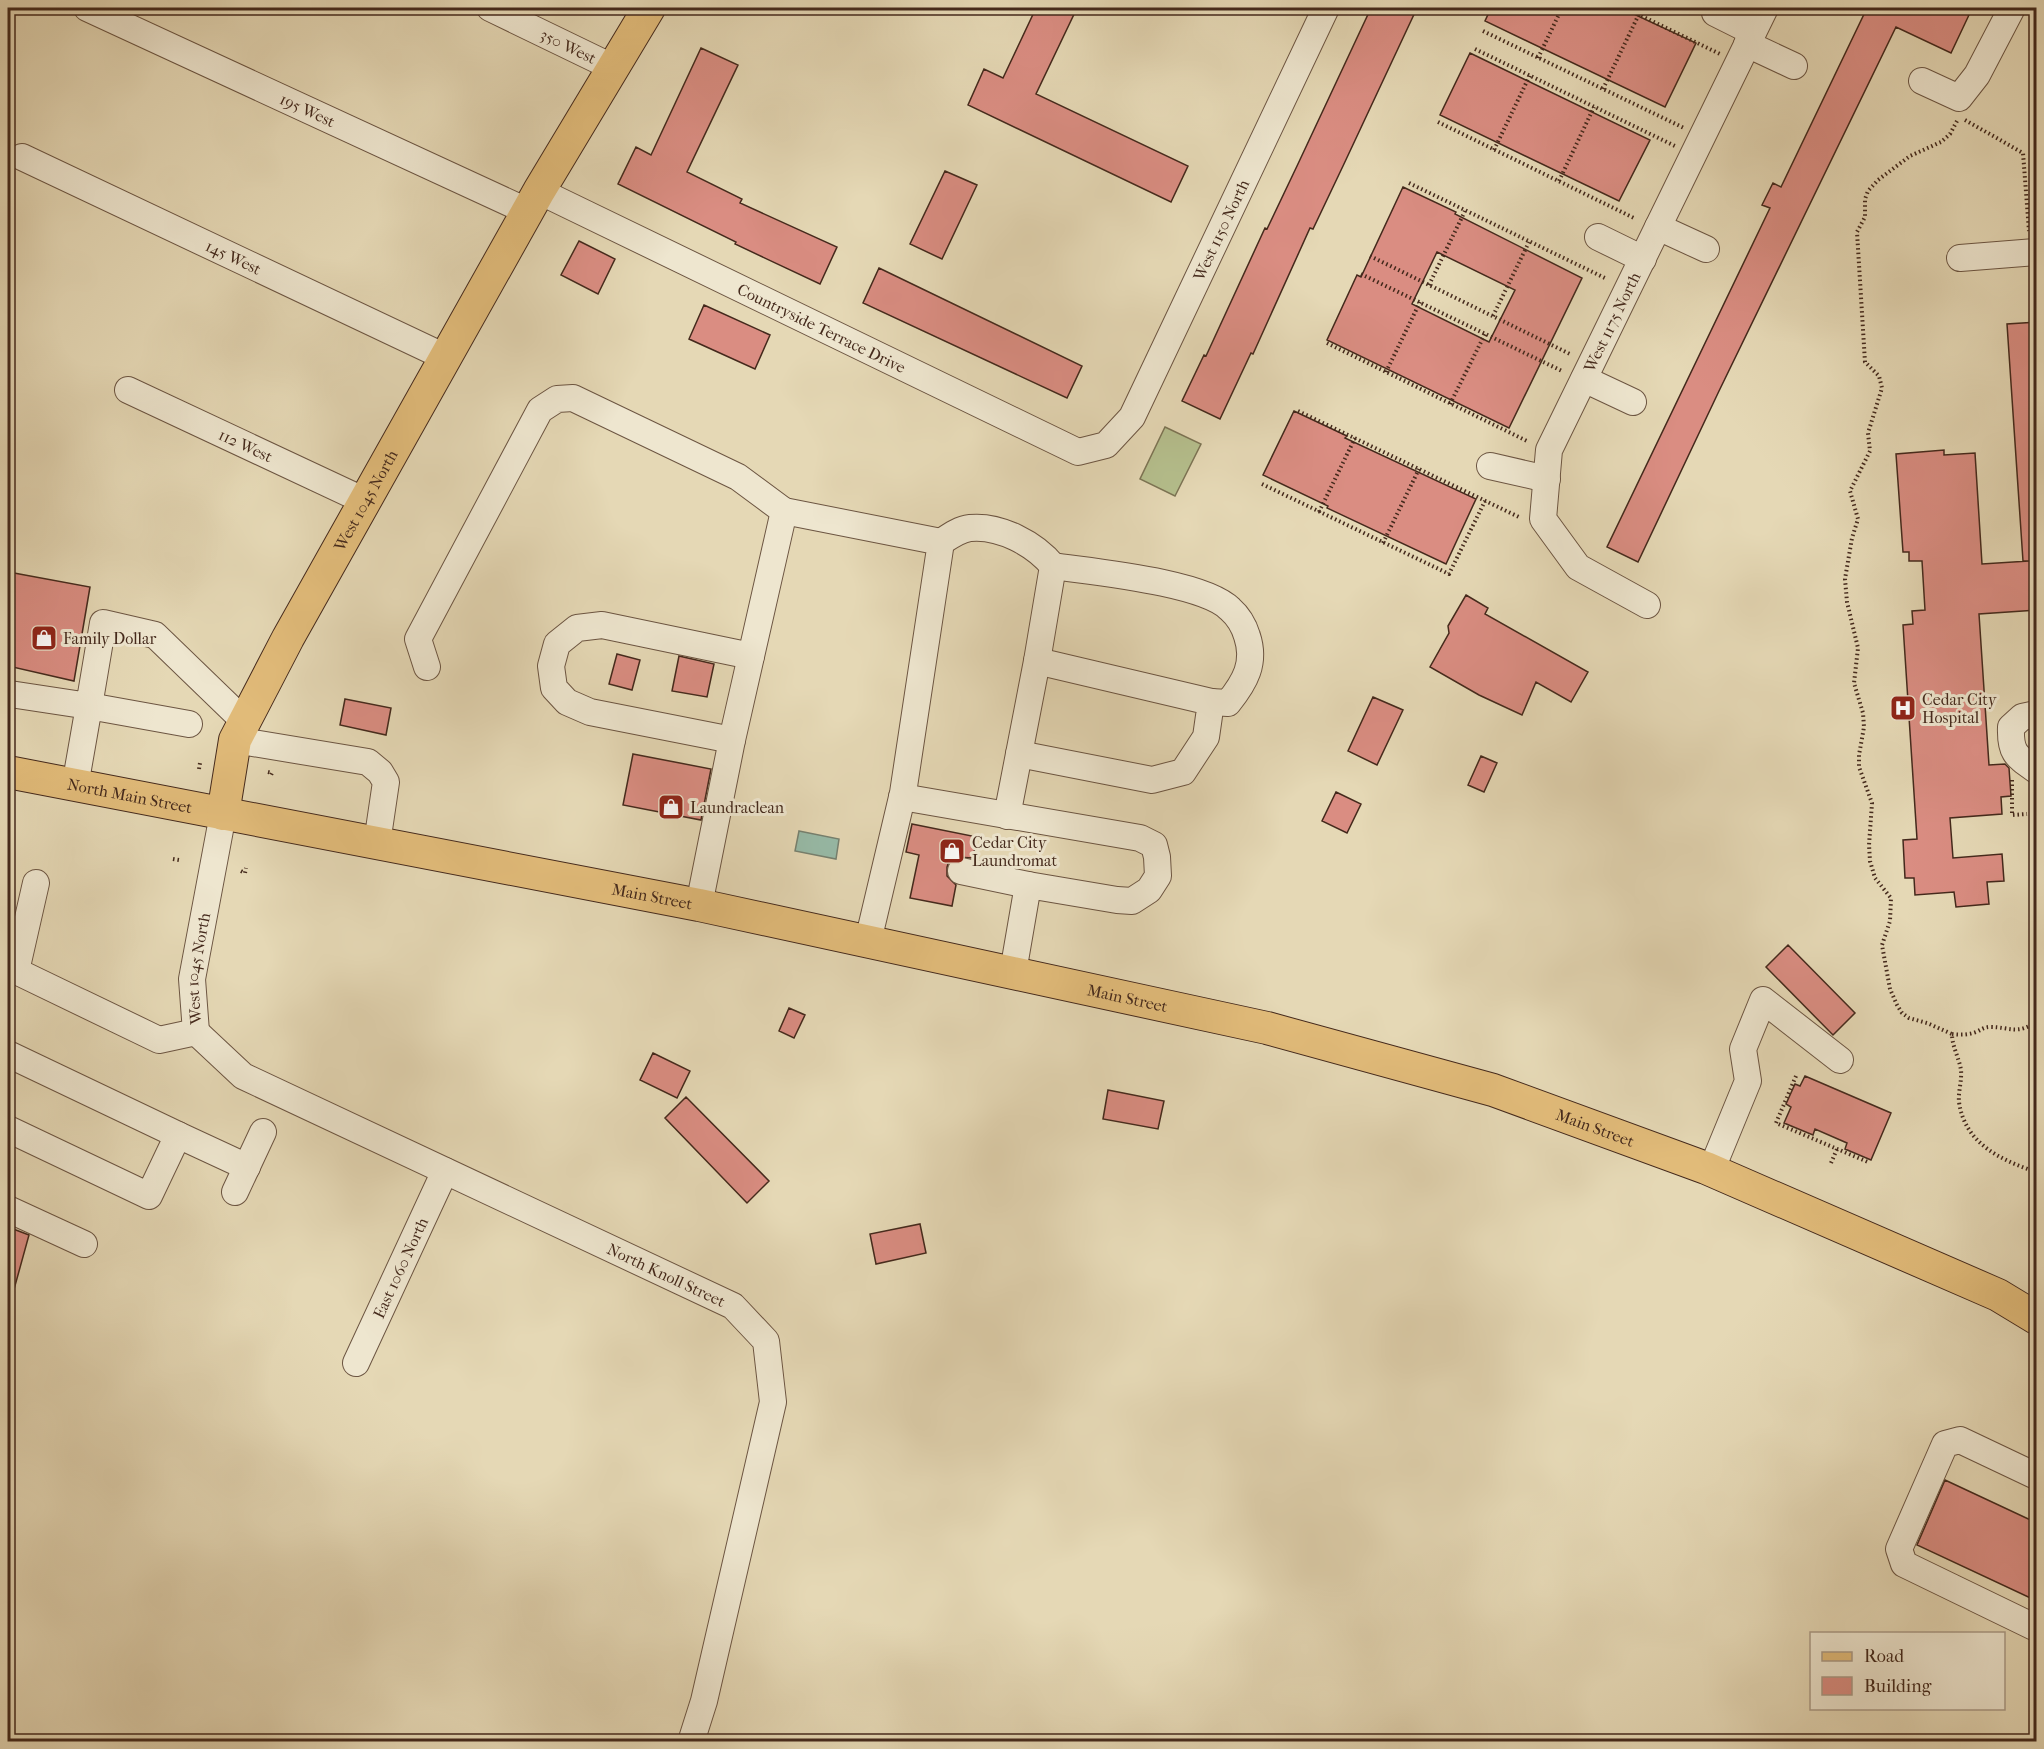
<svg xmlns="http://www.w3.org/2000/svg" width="2044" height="1749" viewBox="0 0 2044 1749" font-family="'IM FELL French Canon',serif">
<rect width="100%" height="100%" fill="#e5d8b5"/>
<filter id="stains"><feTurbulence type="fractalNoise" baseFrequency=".00333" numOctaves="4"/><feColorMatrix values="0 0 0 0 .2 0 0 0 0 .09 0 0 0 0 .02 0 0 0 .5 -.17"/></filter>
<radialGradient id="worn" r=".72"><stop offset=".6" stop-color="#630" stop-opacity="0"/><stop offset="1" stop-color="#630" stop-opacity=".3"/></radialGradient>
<!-- green -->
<path fill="#b5bf8d" stroke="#7c7454" stroke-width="1.5" d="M1165,427l36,17 -26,52 -35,-17z"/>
<!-- water -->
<path fill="#97bba8" stroke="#768170" stroke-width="1.5" d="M799,831l40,8 -3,20 -41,-8z"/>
<!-- building -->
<path fill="#da8d82" stroke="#44291c" stroke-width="1.5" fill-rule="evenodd" d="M1036,8h41l-41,86 152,72 -17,36 -203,-97 16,-36 19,9z
M1371,8h46l-74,158 -30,63 -3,-1 -57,126 -2,-1 -31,66 -38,-18 22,-46 2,1 59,-128 2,1 30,-63z
M1491,8h130l75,35 -31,64 -180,-86z
M1867,8h86l16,7 -18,38 -55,-26 -177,364 -81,171 -31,-15 163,-339 -8,-3 11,-22 8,4z
M701,48l37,17 -51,107 55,27 -2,4 97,44 -17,37 -85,-40 1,-2 -118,-58 18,-37 15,8z
M1470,53l180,87 -31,61 -179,-86z
M945,171l32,14 -35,74 -32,-15z
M1403,187l53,25 -1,2 127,64 -73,150 -182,-88 30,-65 4,2zM1437,252l78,38 -26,52 -77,-38z
M579,241l36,18 -17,35 -37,-19z
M879,268l203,98 -15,32 -204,-95z
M704,305l66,30 -15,34 -66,-30z
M2037,322v288l-58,4 10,151 16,-1 4,4 2,28 -10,1 1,17 -52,4 3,40 49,-4 2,27 -17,1 2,22 -33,3 -2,-15 -39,3 -1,-17h-9l-2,-38 14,-1 -14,-214 10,-1 -1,-13 13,-1 -3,-49h-13v-9h-6l-7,-98 48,-4v5l31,-2 7,111 47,-3h-6l-16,-237z
M1294,411l53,25 -2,2 131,61 -30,65 -119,-56 1,-2 -65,-31z
M14,573l76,14 -16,94 -66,-15v-57z
M1466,595l22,13 -3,6 103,58 -17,30 -35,-20 -14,33 -43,-20 -49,-28 19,-34 -1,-7z
M617,654l23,6 -8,30 -23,-6z
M679,656l35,8 -7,33 -35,-6z
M1373,697l30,13 -26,55 -29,-14z
M345,699l46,9 -5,27 -46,-10z
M633,754l78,15 -10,51 -78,-15z
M1481,756l16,7 -13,29 -16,-7z
M1336,792l25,12 -14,29 -25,-12z
M912,824l65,13 -4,21 -17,-1 -7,4 -2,6v9l9,9 -4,21 -42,-8 9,-43 -13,-3z
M1788,945l67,68 -22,22 -67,-68z
M789,1008l16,7 -11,23 -15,-7z
M653,1053l37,18 -13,27 -37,-18z
M1805,1076l86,37 -20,47 -26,-11 2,-6 -32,-14 -2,6 -29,-12 7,-16 -5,-3 9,-20 5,2z
M1108,1090l56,11 -6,28 -55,-10z
M686,1097l83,84 -22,22 -82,-85z
M920,1224l6,29 -50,11 -6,-30z
M8,1227l21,8 -16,58 -5,-1z
M1945,1480l92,43v78l-120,-56z"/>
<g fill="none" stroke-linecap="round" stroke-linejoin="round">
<!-- minor casing -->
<g stroke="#6c5542" stroke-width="28">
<g id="minor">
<path id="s1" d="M87,8l442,204"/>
<path id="s2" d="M490,8l124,60"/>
<path d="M1715,13l38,19"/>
<path d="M1747,44l47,22"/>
<path d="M1922,81l37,17 18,-23 35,-67"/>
<path id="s3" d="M22,157l423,200"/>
<path id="s4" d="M539,191l539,261 28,-7 26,-28 194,-409"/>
<path d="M1658,227l48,22"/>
<path d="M1598,237l45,22"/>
<path d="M1960,258l76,-6"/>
<path d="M1584,379l49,23"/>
<path id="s5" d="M128,390l237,111"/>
<path d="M1490,466l57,13"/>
<path d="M784,511l157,31 -38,251 -35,148"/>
<path d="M941,542c9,-6 19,-13 29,-14 30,-3 65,16 83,38l-16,95 -30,155"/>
<path d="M1053,566c40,6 150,16 177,43 8,7 14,17 17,27 9,27 -2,46 -19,67l-17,-1"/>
<path id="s6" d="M1647,605l-69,-38 -35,-48 6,-69 216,-442"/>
<path d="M427,667l-9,-28 122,-229 17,-11 16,-1 165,79 46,34 -52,229 -33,165"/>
<path d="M10,694l79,12 14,-83 52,12 90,87"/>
<path d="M2036,714l-14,3 -11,10c-1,26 5,29 25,43"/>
<path d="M235,740l133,22 12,10 6,10 -9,61"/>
<path d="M732,740l-142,-28 -23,-10 -13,-14 -3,-22 6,-22 20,-16 25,-3 149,31"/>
<path d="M1019,754l133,26 31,-8 23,-35 5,-35 -174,-41"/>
<path d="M75,786l14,-80 100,18"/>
<path d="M902,797l238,41 14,7 3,12 1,19 -9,14 -17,11 -15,-1 -89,-15 -15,87"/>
<path d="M961,871l67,14"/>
<path d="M36,883l-20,88 143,69 37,-8"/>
<path id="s7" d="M196,1032l47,44 490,230 33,35 7,61 -69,299 -13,41"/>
<path id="s8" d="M196,1032l-4,-53 31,-165"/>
<path d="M8,1054l170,81 -29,61 -141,-67"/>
<path d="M178,1135l69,32"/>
<path d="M1711,1171l37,-90 -5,-32 20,-49 77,60"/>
<path d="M235,1192l28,-60"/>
<path d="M8,1209l76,35"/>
<path id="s9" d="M356,1363l89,-192"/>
<path d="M2036,1476l-76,-36 -15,4 -46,105 5,15 132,64"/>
</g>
</g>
<!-- major casing -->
<g stroke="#44291c" stroke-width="34">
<g id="major">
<path id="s10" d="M8,772l691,133 568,123 226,62 213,78 292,127 38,23"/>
<path id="s11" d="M223,814l12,-74 53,-102 251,-447 110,-183"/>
</g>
</g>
<!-- path -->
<path stroke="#44291c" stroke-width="4" stroke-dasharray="1.5 3" stroke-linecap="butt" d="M1625,8l95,46
M1483,31l201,97
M1475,49l200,97
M1538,58l24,-50
M1603,89l36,-75
M1965,120l58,33 6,78
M1957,121l-7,13 -9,8 -31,14 -32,24 -10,11 -3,8v18l-8,15 8,130 14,14 3,12 -14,45 2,18 -20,40 8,28 -6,19 -7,41 2,23 11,46 -4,35 9,30 1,14 -5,28v12l13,36 -3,42 1,16 5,17 16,20 -1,23 -8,24 8,44 7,16 5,8 7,5 18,5 25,11c0,12 7,24 9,36 1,11 -3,22 -2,32 6,42 42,58 77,70
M1438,122l198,97
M1494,150l36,-75
M1559,181l35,-74
M1409,183l198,96
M1370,256l200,98
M1361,274l201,97
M1429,285l36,-74
M1493,316l36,-74
M1327,343l202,99
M1386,372l34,-70
M1450,404l35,-70
M1298,411l223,107
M1262,484l187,90 36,-73
M1319,512l36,-74
M1383,543l36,-74
M199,769l1,-6
M268,772l4,1 -2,4
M2012,780v35l15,-1
M173,859l6,1
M241,871l4,2 1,-5
M1952,1034c8,1 16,1 24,-2 5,-2 8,-5 14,-5 20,0 27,8 46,-5
M1796,1076l-20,47 92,39
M1831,1163l6,-14"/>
<!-- minor -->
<use href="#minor" stroke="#eee6cf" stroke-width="26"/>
<!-- major -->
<use href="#major" stroke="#e2bc7a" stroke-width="32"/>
</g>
<!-- icons -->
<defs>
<g id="shop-square" transform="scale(1.35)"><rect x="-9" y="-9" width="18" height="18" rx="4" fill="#8f2418" stroke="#eee6cf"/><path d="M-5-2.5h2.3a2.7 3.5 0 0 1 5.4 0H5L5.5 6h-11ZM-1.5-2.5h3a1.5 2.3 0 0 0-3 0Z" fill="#fff"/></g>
<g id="hospital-square" transform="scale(1.35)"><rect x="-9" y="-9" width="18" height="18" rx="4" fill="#8f2418" stroke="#eee6cf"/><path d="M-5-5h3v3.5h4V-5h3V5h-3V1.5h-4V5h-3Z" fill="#fff"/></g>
</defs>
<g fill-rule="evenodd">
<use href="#shop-square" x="44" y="638"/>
<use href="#hospital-square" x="1903" y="708"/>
<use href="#shop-square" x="671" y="807"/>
<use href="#shop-square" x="952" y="851"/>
</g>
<g text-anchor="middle" stroke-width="6" stroke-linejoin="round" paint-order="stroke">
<!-- street labels -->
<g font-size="16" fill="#44291c" stroke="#eee6cf">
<text dy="6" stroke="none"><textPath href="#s2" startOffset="87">350 West</textPath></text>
<text dy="6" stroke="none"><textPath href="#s1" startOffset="243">195 West</textPath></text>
<text dy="6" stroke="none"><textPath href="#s4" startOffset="873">West 1150 North</textPath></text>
<text dy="6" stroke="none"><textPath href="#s3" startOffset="234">145 West</textPath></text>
<text dy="6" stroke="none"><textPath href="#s6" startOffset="350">West 1175 North</textPath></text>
<text dy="6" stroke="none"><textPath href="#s4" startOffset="314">Countryside Terrace Drive</textPath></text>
<text dy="6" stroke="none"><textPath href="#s5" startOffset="130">112 West</textPath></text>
<text dy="6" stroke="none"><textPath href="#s11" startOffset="348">West 1045 North</textPath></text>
<text dy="6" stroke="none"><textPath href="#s10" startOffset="124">North Main Street</textPath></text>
<text dy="6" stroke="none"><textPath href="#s10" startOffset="656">Main Street</textPath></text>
<text dy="6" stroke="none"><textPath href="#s8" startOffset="64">West 1045 North</textPath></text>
<text dy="6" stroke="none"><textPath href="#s10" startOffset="1142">Main Street</textPath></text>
<text dy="6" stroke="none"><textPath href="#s10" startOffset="1628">Main Street</textPath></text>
<text dy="6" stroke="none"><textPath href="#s9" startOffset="105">East 1060 North</textPath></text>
<text dy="6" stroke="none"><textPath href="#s7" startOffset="532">North Knoll Street</textPath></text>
</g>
<!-- poi labels -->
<g font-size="16" fill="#44291c" stroke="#eee6cf" text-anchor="start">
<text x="63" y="644">Family Dollar</text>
<text x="1922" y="705">Cedar City<tspan x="1922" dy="18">Hospital</tspan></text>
<text x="690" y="813">Laundraclean</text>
<text x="972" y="848">Cedar City<tspan x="972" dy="18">Laundromat</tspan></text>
</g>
</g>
<!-- margin -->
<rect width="2044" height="1749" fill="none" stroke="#e5d8b5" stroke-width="30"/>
<rect x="9" y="9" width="2026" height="1731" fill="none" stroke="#44291c" stroke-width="3"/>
<rect x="15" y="15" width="2014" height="1719" fill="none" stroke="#44291c" stroke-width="1.5"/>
<!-- legend -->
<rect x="1810" y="1632" width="195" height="78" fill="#eee6cf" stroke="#aa9a87" stroke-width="1.5"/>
<rect x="1822" y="1652" width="30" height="9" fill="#e2bc7a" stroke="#aa9a87" stroke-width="1.5"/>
<text x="1864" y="1662" font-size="18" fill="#44291c">Road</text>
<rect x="1822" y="1677" width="30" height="18" fill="#da8d82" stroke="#aa9a87" stroke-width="1.5"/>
<text x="1864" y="1692" font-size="18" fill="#44291c">Building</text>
<rect width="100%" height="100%" filter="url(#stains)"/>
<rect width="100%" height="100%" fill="url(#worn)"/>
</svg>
